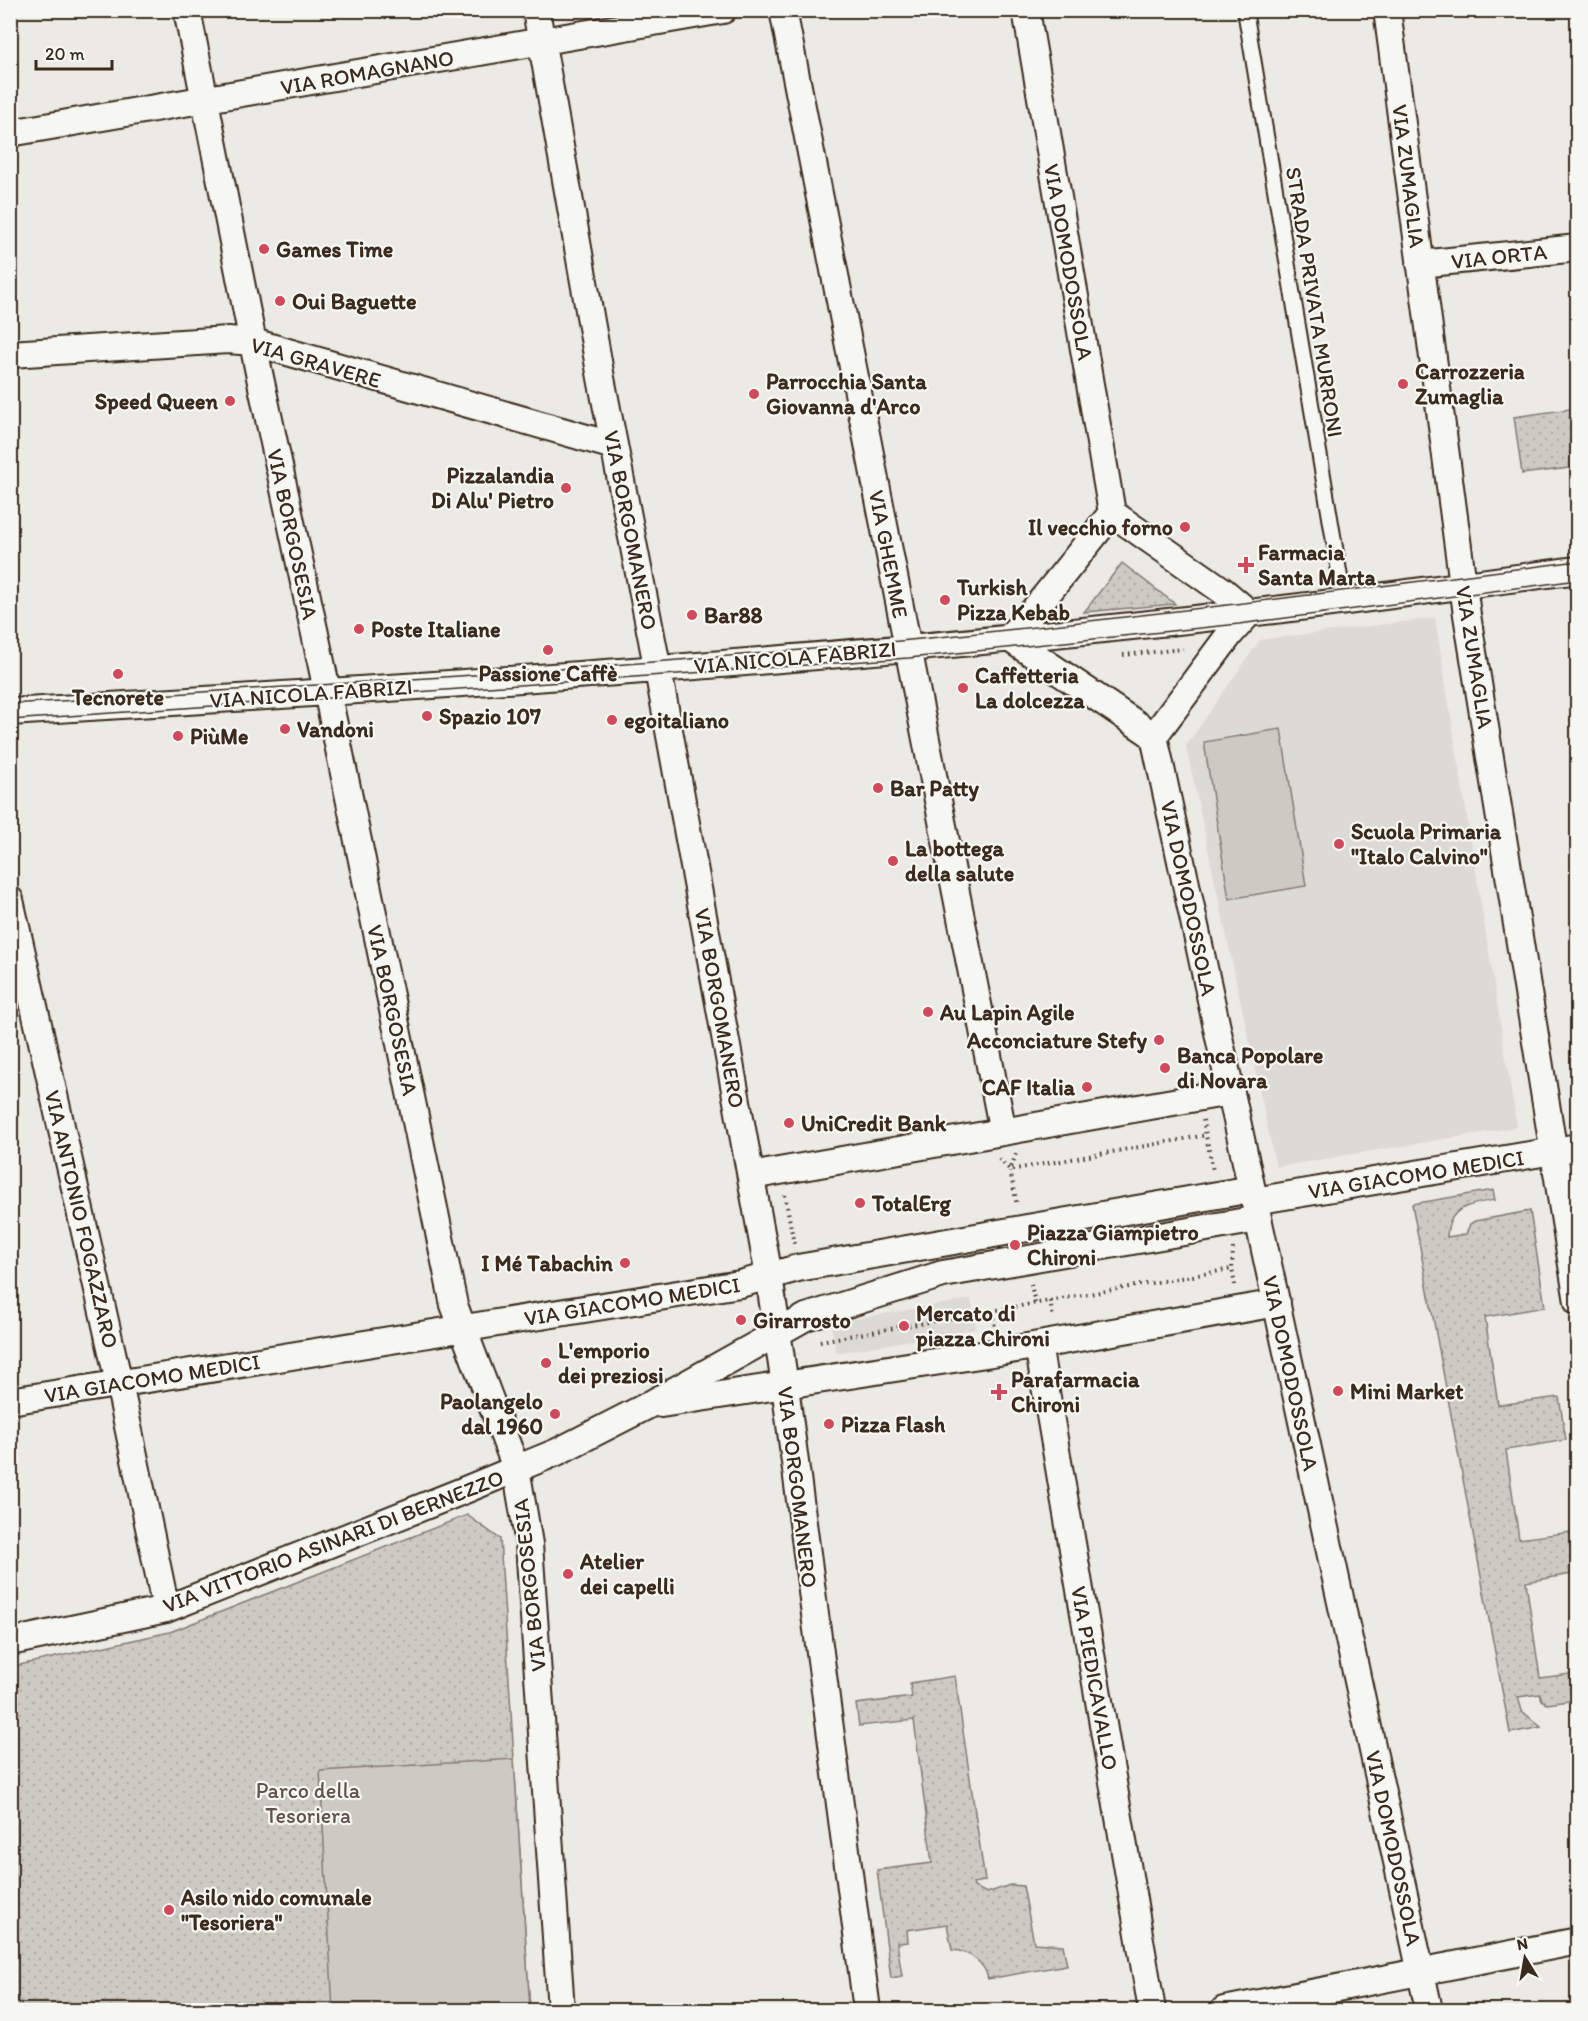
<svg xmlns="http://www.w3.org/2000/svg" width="1588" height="2021" viewBox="0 0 1588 2021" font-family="Itim,sans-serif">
<defs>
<pattern id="green-dots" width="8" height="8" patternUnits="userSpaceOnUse" patternTransform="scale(1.5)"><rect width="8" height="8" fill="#cdcac4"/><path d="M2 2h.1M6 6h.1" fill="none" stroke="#b1aea8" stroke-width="1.8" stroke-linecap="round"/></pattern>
</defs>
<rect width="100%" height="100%" fill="#ebeae5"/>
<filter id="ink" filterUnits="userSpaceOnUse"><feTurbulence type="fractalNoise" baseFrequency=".0167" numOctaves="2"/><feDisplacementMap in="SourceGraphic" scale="12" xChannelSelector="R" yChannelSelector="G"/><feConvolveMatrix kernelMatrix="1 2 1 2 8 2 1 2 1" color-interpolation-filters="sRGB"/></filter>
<g filter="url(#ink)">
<!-- built -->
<path fill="#dcdad4" d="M1435,618l82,509 -241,40 -90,-421 74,-106z
M971,1299l5,30 -140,24 -5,-30z"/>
<!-- green -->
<path fill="url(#green-dots)" stroke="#847a71" stroke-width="1.5" d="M1577,408v59l-55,7 -8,-57z
M1122,563l53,41 -91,8z
M1493,1190l2,10c-24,4 -47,6 -48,37l19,-3 4,-10 5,-3 55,-10 15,96 -60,10 13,88 61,-8 7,43 -60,10 13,89 59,-8 -1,42 -51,9 14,96 37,-5v27l-30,4 -5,-4 -2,-6 -22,3 4,14 19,16 -31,6 -98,-529z
M467,1515l33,24 30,471h-519l-1,-343 160,-35z
M955,1676l30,205 -12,2 1,4 13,6 23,-8 13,1 11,57 29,2 4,20 -79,14c-3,-17 -20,-28 -36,-29l-5,-26 -40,6 1,12 -11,1 5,33 -11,2 -14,-108 55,-7 -18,-143 -55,6 -3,-22 56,-7 -2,-14z"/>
<!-- pitch -->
<path fill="#cdcac4" stroke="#847a71" stroke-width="1.5" d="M1281,729l25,157 -77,13 -25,-157z
M514,1759l16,251h-197l-13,-239z"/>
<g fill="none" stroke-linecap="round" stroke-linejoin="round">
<!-- service casing -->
<g stroke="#3b2a1e" stroke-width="18">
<path id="service" d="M1245,10l99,591"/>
</g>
<!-- minor casing -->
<g stroke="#3b2a1e" stroke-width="30">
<path id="minor" d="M187,10l71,358 63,294 133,643 62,163 13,76 32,466
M536,10l65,368 59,303 109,595 16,110 82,624
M783,10l220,1122
M1026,10l86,503
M1387,10l80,605 111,687
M10,133l713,-123
M1420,264l158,-16
M10,354l218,-14 25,2 361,104
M1112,513l111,78 26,22 -19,21 -76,102 -145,-98 25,-28z
M10,712c413,-25 827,-51 1238,-99 110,-12 220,-29 330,-43
M1154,736l275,1274
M10,900l109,483 47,226
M751,1176l479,-84
M1254,1201l324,-54
M1038,1345l114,665
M10,1401l730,-117 58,-16 454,-79
M661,1404l338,-52 278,-49
M10,1642l156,-33 299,-119 92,-38 88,-45 161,-90 137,-43 315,-55
M1224,2010l354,-69"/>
</g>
<!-- path -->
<path stroke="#3b2a1e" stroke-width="4" stroke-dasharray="1.5 4.5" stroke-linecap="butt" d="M815,383l17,-3
M1123,655l60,-6
M1203,1120l10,51
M1016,1154l-6,16 7,35
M999,1159l11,11 197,-35
M785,1195l9,49
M1233,1248l-1,21 3,16
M1031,1284l4,20
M1050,1301l3,17
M992,1312l3,15
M820,1341l412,-72"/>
<!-- service -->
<use href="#service" stroke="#f6f6f2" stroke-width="14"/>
<!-- minor -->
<use href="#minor" stroke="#f6f6f2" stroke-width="26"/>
<!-- tram -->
<path stroke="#3b2a1e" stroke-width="1.5" d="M10,704c300,-19 601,-35 900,-64 223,-22 445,-50 668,-79
M10,720l899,-62 330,-34 339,-44"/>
</g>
</g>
<!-- markers -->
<g fill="#d1495b" stroke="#f6f6f2" stroke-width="2">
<circle cx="264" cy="249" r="6"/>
<circle cx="280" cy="301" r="6"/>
<circle cx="1403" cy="384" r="6"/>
<circle cx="754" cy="394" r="6"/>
<circle cx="230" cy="401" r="6"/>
<circle cx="566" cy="488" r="6"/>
<circle cx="1185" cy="527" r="6"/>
<path d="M1243 556h6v6h6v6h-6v6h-6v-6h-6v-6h6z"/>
<circle cx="945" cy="600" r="6"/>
<circle cx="692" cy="615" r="6"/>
<circle cx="359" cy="629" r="6"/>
<circle cx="548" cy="650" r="6"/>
<circle cx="118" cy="674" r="6"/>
<circle cx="963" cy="688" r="6"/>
<circle cx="427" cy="716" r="6"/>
<circle cx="612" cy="720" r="6"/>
<circle cx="285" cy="729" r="6"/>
<circle cx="178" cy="736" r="6"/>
<circle cx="878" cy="788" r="6"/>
<circle cx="1339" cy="844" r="6"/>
<circle cx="893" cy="861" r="6"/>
<circle cx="928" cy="1012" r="6"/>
<circle cx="1159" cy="1040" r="6"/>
<circle cx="1165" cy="1068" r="6"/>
<circle cx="1087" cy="1087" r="6"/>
<circle cx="789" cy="1123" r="6"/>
<circle cx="860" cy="1203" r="6"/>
<circle cx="1015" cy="1245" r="6"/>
<circle cx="625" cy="1263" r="6"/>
<circle cx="741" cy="1320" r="6"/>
<circle cx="904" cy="1326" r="6"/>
<circle cx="546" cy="1363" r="6"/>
<circle cx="1338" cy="1391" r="6"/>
<path d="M996 1383h6v6h6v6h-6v6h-6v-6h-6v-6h6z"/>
<circle cx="555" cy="1414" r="6"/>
<circle cx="829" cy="1424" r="6"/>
<circle cx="568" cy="1574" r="6"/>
<circle cx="169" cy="1910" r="6"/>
</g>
<g text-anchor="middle" stroke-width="4.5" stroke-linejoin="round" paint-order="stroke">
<!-- street labels -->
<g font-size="22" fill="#3b2a1e" stroke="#f6f6f2">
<text transform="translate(367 72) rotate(-10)" y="8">VIA ROMAGNANO</text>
<text transform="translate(1409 176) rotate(83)" y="8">VIA ZUMAGLIA</text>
<text transform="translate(1499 256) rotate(-6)" y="8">VIA ORTA</text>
<text transform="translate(1069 262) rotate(80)" y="8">VIA DOMODOSSOLA</text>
<text transform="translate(1315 302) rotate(81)" y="8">STRADA PRIVATA MURRONI</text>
<text transform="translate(316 362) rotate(16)" y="8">VIA GRAVERE</text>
<text transform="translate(631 530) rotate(79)" y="8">VIA BORGOMANERO</text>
<text transform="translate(293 534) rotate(78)" y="8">VIA BORGOSESIA</text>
<text transform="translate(889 554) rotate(79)" y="8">VIA GHEMME</text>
<text transform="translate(795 657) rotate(-5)" y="8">VIA NICOLA FABRIZI</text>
<text transform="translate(1475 657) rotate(81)" y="8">VIA ZUMAGLIA</text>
<text transform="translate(311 693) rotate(-4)" y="8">VIA NICOLA FABRIZI</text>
<text transform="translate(1189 898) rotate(78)" y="8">VIA DOMODOSSOLA</text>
<text transform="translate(720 1008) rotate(80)" y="8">VIA BORGOMANERO</text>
<text transform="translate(393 1010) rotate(78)" y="8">VIA BORGOSESIA</text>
<text transform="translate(1416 1174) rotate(-9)" y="8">VIA GIACOMO MEDICI</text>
<text transform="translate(82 1219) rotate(77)" y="8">VIA ANTONIO FOGAZZARO</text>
<text transform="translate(632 1301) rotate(-9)" y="8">VIA GIACOMO MEDICI</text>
<text transform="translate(1291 1373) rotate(78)" y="8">VIA DOMODOSSOLA</text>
<text transform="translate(152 1378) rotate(-9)" y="8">VIA GIACOMO MEDICI</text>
<text transform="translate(798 1487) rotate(83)" y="8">VIA BORGOMANERO</text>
<text transform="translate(333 1541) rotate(-21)" y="8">VIA VITTORIO ASINARI DI BERNEZZO</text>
<text transform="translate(529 1585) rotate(-96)" y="8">VIA BORGOSESIA</text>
<text transform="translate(1095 1678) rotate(80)" y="8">VIA PIEDICAVALLO</text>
<text transform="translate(1394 1848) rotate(78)" y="8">VIA DOMODOSSOLA</text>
</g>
<!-- poi labels -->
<g font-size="22" font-weight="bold" fill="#3b2a1e" stroke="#f6f6f2" text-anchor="start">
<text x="276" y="257">Games Time</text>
<text x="292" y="309">Oui Baguette</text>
<text x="1415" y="379">Carrozzeria<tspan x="1415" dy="25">Zumaglia</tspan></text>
<text x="766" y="389">Parrocchia Santa<tspan x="766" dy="25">Giovanna d'Arco</tspan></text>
<text x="218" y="409" text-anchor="end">Speed Queen</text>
<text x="554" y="483" text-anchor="end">Pizzalandia<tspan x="554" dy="25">Di Alu' Pietro</tspan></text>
<text x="1173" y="535" text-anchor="end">Il vecchio forno</text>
<text x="1258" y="560">Farmacia<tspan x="1258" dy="25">Santa Marta</tspan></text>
<text x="957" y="595">Turkish<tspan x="957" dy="25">Pizza Kebab</tspan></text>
<text x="704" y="623">Bar88</text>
<text x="371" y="637">Poste Italiane</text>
<text x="548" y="681" text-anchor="middle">Passione Caffè</text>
<text x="975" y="683">Caffetteria<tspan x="975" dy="25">La dolcezza</tspan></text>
<text x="118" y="705" text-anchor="middle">Tecnorete</text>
<text x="439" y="724">Spazio 107</text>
<text x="624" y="728">egoitaliano</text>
<text x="297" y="737">Vandoni</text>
<text x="190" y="744">PiùMe</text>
<text x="890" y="796">Bar Patty</text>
<text x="1351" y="839">Scuola Primaria<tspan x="1351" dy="25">"Italo Calvino"</tspan></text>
<text x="905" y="856">La bottega<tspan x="905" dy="25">della salute</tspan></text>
<text x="940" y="1020">Au Lapin Agile</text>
<text x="1147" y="1048" text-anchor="end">Acconciature Stefy</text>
<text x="1177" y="1063">Banca Popolare<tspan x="1177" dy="25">di Novara</tspan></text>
<text x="1075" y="1095" text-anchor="end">CAF Italia</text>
<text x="801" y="1131">UniCredit Bank</text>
<text x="872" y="1211">TotalErg</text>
<text x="1027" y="1240">Piazza Giampietro<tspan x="1027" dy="25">Chironi</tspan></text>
<text x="613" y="1271" text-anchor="end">I Mé Tabachin</text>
<text x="916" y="1321">Mercato di<tspan x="916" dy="25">piazza Chironi</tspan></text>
<text x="753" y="1328">Girarrosto</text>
<text x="558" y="1358">L'emporio<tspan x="558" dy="25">dei preziosi</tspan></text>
<text x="1011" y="1387">Parafarmacia<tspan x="1011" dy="25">Chironi</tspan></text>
<text x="1350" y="1399">Mini Market</text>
<text x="543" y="1409" text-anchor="end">Paolangelo<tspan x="543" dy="25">dal 1960</tspan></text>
<text x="841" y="1432">Pizza Flash</text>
<text x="580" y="1569">Atelier<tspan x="580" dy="25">dei capelli</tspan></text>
<text x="181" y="1905">Asilo nido comunale<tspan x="181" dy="25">"Tesoriera"</tspan></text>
</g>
<!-- park labels -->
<g font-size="22" fill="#605248" stroke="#f6f6f2">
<text x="308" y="1798">Parco della<tspan x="308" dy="25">Tesoriera</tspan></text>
</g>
</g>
<!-- margin -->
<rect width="1588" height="2021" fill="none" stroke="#f6f6f2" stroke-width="36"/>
<rect x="18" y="18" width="1552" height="1985" fill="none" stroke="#3b2a1e" stroke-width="2" filter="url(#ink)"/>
<!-- north arrow -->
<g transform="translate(1525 1958) rotate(349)" stroke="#f6f6f2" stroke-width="4.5" paint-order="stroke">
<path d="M0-4.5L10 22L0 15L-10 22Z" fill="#3b2a1e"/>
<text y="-9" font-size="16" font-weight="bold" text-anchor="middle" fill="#3b2a1e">N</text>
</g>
<!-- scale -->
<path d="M36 60v9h76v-9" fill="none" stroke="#3b2a1e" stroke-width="3"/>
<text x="45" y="60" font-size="18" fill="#3b2a1e" stroke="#f6f6f2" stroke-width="4.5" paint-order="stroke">20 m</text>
</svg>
